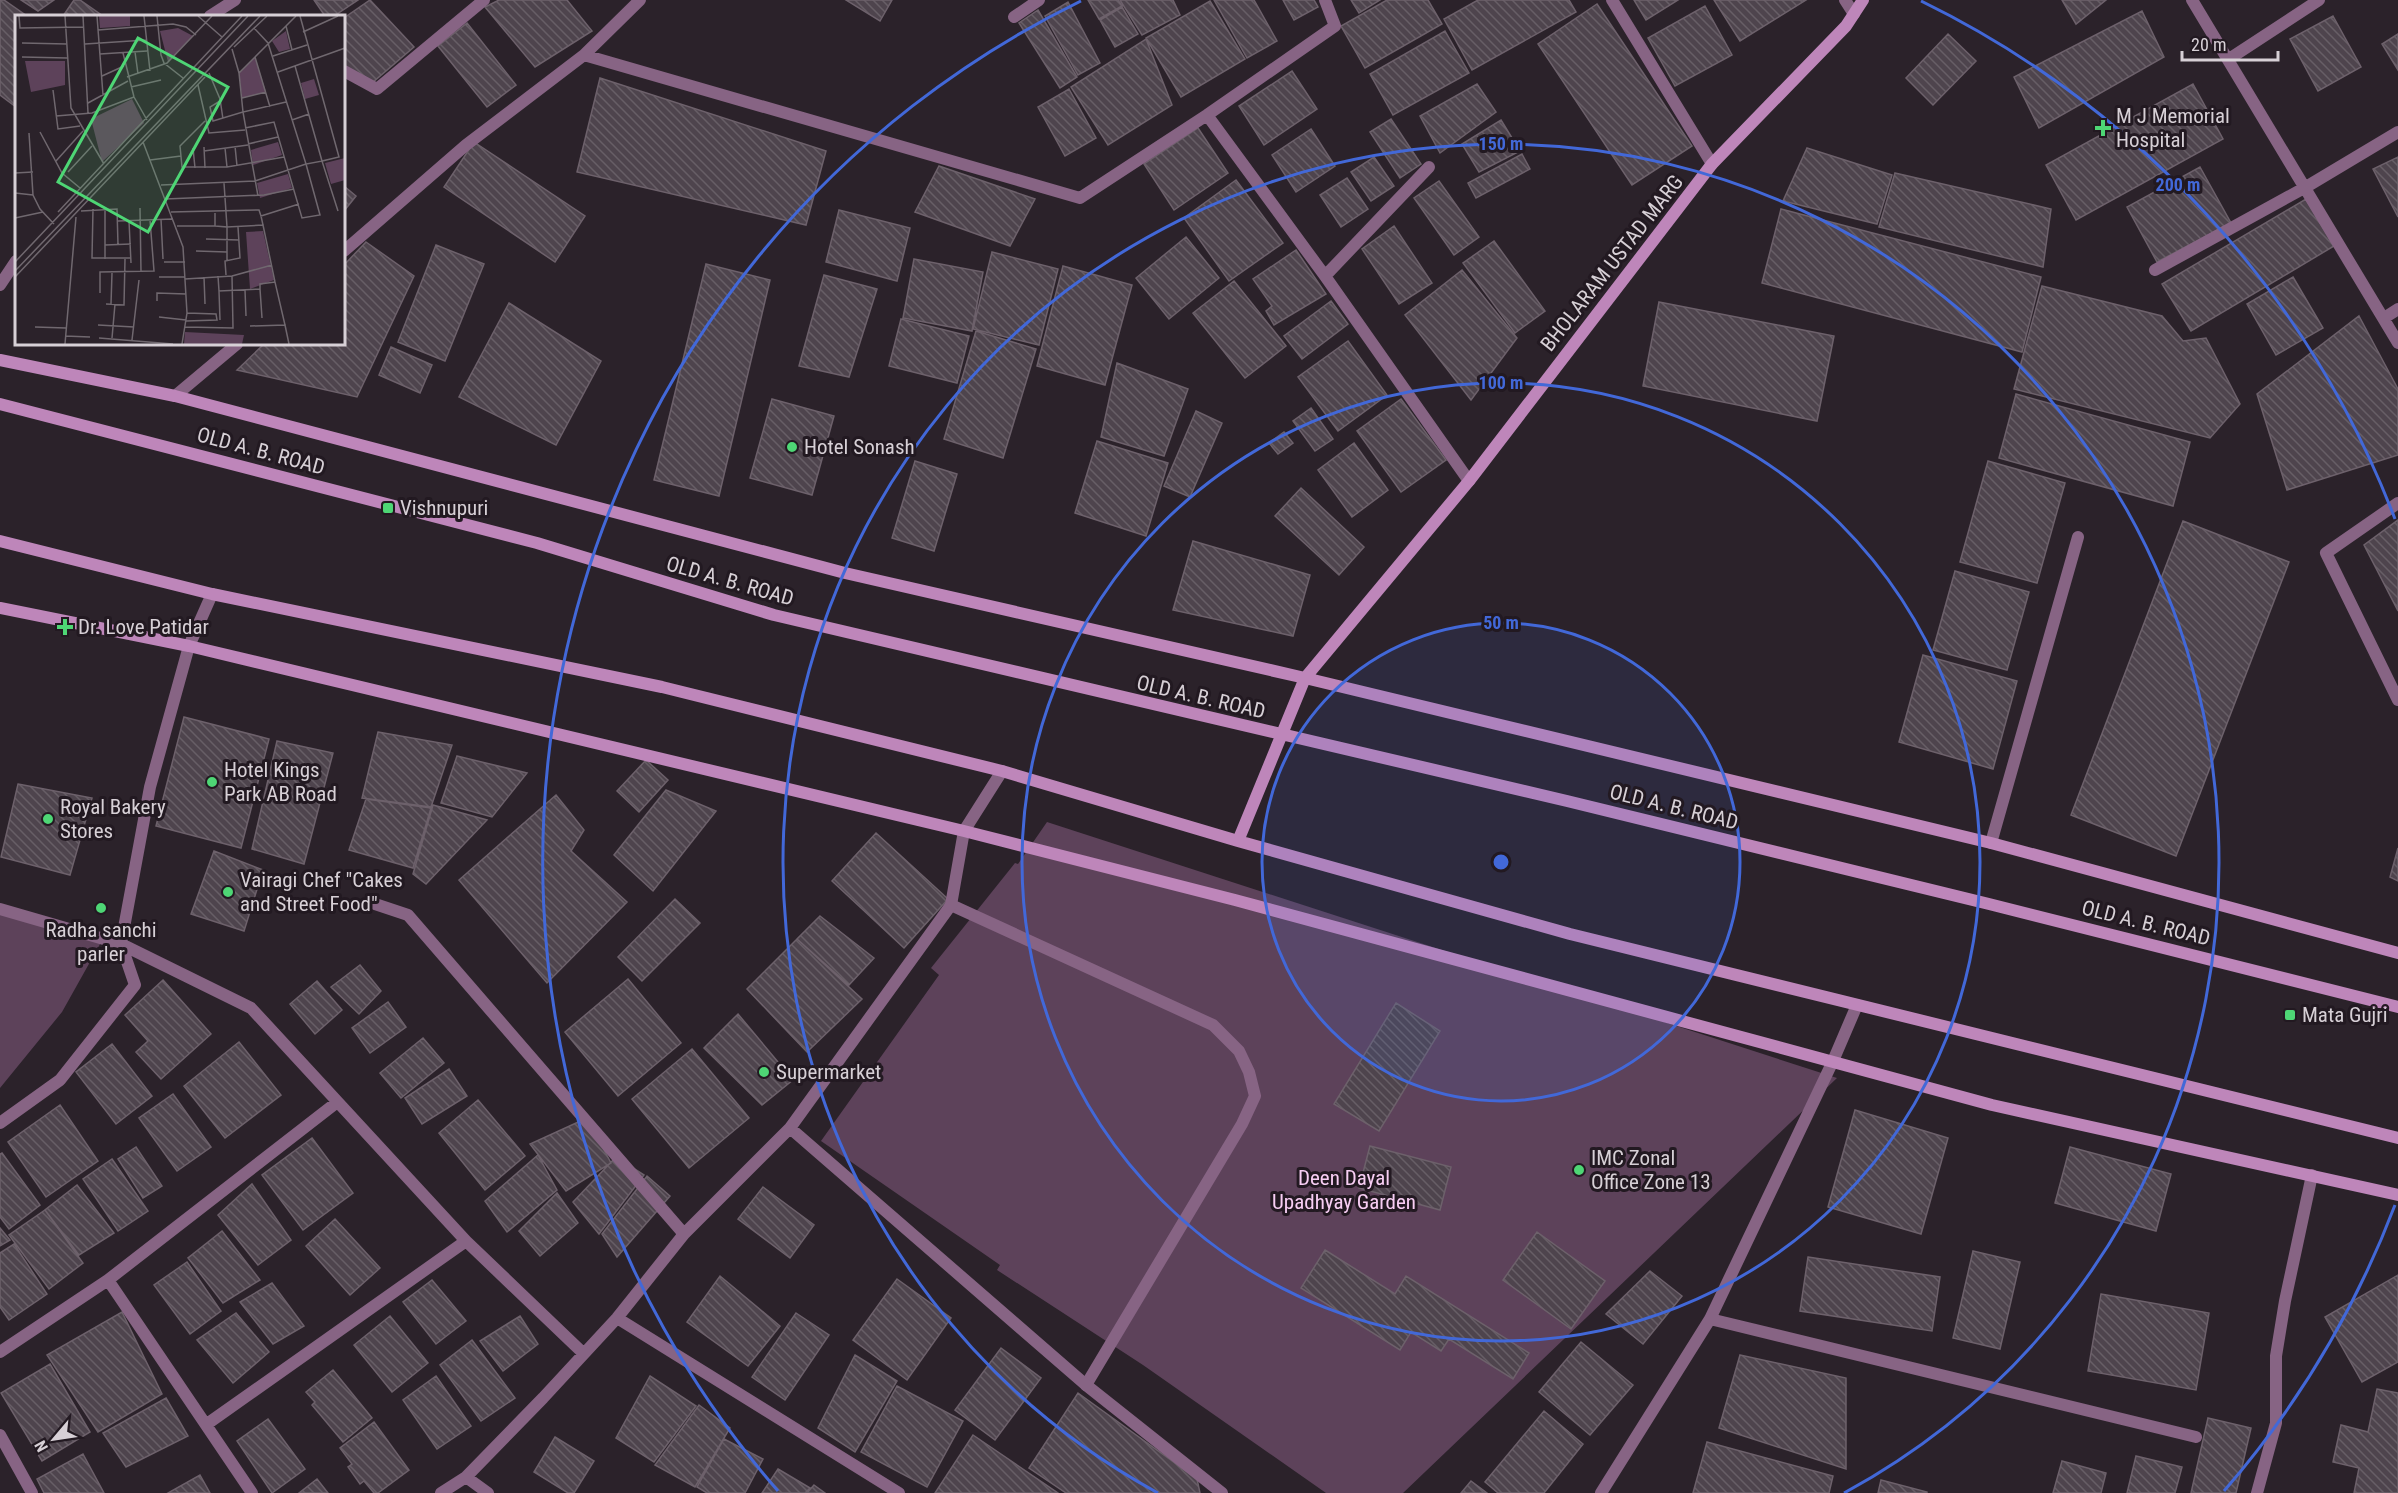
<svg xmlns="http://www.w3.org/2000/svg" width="2398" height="1493" viewBox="0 0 2398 1493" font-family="'Roboto Condensed',sans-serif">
<defs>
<pattern id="building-back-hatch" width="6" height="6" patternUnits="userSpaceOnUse" patternTransform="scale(1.5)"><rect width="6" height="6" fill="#4e444d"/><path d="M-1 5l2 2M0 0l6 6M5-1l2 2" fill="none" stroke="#675e66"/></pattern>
</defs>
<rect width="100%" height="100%" fill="#2b222a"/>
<!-- green -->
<path fill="#5d425a" d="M1047,822l790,256 -434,415h-77l-183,-128 -146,-95 3,-5 -179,-124 118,-166 -8,-7 84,-105 3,1z
M0,911l104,26 -42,75 -62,76z"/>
<!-- building -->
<path fill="url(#building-back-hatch)" stroke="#6d616b" stroke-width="1.5" d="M0,0h4l23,16h-11v91l-16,-12z
M21,0h33l-16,11z
M74,0h6l23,16h-40z
M314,0h44l-24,16h-9z
M370,0l44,47 -41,35 -29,-14v-50z
M499,0h68l25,31 -57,36 -50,-60z
M846,0h46l-12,21z
M1088,0h30l4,6 -23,13z
M1120,0h53l7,15 -38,20z
M1214,0h40l23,41 -30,17z
M1283,0h31l4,7 -24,13z
M1351,0h29l-21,13z
M1387,0h41l14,24 -77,44 -24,-42z
M1478,0h91l7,12 -104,58 -28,-51z
M1634,0h44l-32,20z
M1714,0h92l-66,41z
M2062,0h44l-30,24z
M1210,1l35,58 -64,38 -35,-59z
M1068,2l32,61 -22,12 -33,-59z
M1597,4l95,142 -60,39 -94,-141z
M1705,6l27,49 -57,31 -27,-48z
M1122,7l16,27 -23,13 -15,-27z
M1038,10l39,67 -17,11 -41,-65z
M2142,11l22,46 -125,71 -25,-51z
M2333,16l28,51 -43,24 -28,-52z
M467,23l49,62 -29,22 -49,-61z
M1445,31l24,42 -76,42 -23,-41z
M1948,34l28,27 -43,44 -27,-27z
M2398,34v36l-16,-26z
M1146,39l26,66 -64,40 -37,-58z
M1292,71l25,38 -53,36 -25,-39z
M600,78l226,73 -20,74 -229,-53z
M1477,84l19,28 -56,41 -20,-37z
M2193,84l30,55 -147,81 -30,-55z
M1069,89l27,49 -31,18 -27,-49z
M1391,119l30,45 -21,14 -30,-46z
M1501,120l19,31 -41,21 -17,-28z
M1198,128l30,45 -54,37 -30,-46z
M1311,129l24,37 -39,26 -24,-37z
M474,142l111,74 -30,46 -111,-75z
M1807,148l85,27 -15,49 -94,-23z
M1522,154l8,15 -54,29 -8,-15z
M1374,157l20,29 -23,15 -20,-29z
M2398,157v60l-25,-48z
M939,166l96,33 -25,47 -95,-34z
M2200,167l31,56 -74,39 -30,-55z
M1895,173l156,36 -8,58 -164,-40z
M1347,178l21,31 -27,18 -21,-32z
M1236,180l47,63 -54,38 -45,-63z
M1439,181l40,56 -25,18 -40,-57z
M344,186l12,10 -12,15z
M2306,199l28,47 -143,85 -29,-47z
M1781,209l260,68 -19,75 -260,-69z
M839,210l71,18 -13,53 -71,-19z
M1394,226l38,57 -33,21 -37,-55z
M1186,237l33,41 -50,41 -33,-41z
M1494,241l51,70 -30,22 -52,-70z
M366,242l48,34 -57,121 -120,-27 27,-26h80v-79z
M436,245l48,19 -39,97 -47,-19z
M1296,250l30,44 -52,31 -8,-14 6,-5 -19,-27z
M992,252l66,17 -19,76 -66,-16z
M914,259l69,13 -11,59 -69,-13z
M706,264l64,16 -51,216 -65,-16z
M1063,266l69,19 -27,100 -68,-19z
M1462,270l55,68 -46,62 -66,-85z
M824,275l53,14 -28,88 -50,-11z
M2293,277l30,51 -47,27 -29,-51z
M1234,281l52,65 -41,32 -52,-65z
M2042,286l120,30 21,25 23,-3 34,66 -30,34 -196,-49z
M1331,301l17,23 -46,35 -18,-23z
M1659,302l175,34 -17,85 -174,-35z
M509,303l92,58 -45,84 -97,-48z
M2359,316l39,73v66l-111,35 -30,-96z
M901,319l68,17 -12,47 -68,-17z
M976,331l60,18 -33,109 -59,-19z
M1348,341l39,54 -49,36 -40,-54z
M391,347l41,18 -12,28 -41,-18z
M1117,363l71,26 -24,67 -63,-19z
M2016,394l174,48 -17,64 -174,-48z
M772,399l62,17 -22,79 -62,-17z
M1401,399l45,61 -45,32 -44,-61z
M1311,408l22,31 -18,12 -22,-30z
M1196,411l26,12 -32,74 -26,-11z
M1284,432l9,11 -15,11 -9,-11z
M1097,441l71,22 -22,73 -71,-23z
M1354,443l34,47 -36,27 -34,-47z
M915,461l42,13 -23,77 -42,-13z
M1988,461l77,22 -28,100 -77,-21z
M1301,488l63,59 -25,28 -64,-59z
M2398,520v91l-34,-66z
M2183,521l106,41 -113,294 -105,-41z
M1193,541l117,34 -17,61 -120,-26z
M1955,571l74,21 -22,78 -74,-20z
M1923,655l94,26 -24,88 -94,-27z
M184,717l85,22 -28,109 -85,-22z
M184,717l85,22 -28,109 -85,-22z
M378,732l74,13 -21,62 -69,-9z
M277,741l56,12 -29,111 -52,-15z
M457,756l70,17 -35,44 -51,-14z
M646,760l22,20 -29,32 -22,-21z
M18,784l74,14 -22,77 -69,-18z
M666,790l50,21 -63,80 -39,-36z
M556,795l28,35 -13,21 56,51 -80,81 -88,-103z
M366,799l65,9 -18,60 -64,-18z
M433,805l54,15 -61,64 -13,-10z
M876,833l72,66 -44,49 -72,-67z
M2398,848v33l-8,-4z
M214,851l49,19 -19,61 -53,-17z
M675,899l25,24 -58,58 -24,-24z
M820,916l54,42 -25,27 -52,-46z
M797,939l65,60 -55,53 -60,-63z
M360,965l21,26 -22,23 -28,-27z
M628,979l53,64 -63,53 -53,-64z
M163,980l48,54 -50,45 -25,-27 12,-11 -23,-26z
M317,981l25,29 -27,24 -25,-30z
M388,1002l18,25 -36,26 -18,-25z
M1396,1003l44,28 -61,100 -45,-27z
M738,1014l55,66 -31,25 -58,-57z
M423,1038l21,25 -43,35 -21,-25z
M239,1042l42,53 -56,43 -41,-52z
M112,1044l40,52 -36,28 -40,-52z
M692,1049l57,69 -60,50 -57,-69z
M449,1069l18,27 -45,28 -17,-26z
M173,1094l38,53 -34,24 -38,-53z
M478,1100l47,56 -40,34 -46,-57z
M60,1105l38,56 -52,36 -38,-55z
M1855,1110l93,28 -27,96 -93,-27z
M587,1118l24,45 -45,28 -36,-47z
M312,1138l41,55 -50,37 -41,-55z
M1370,1146l81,21 -11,43 -81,-22z
M136,1147l26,39 -19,12 -25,-39z
M2070,1147l101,27 -15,57 -101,-28z
M2,1153l38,52 -31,24 -9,-12v-63z
M538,1155l19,35 -50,42 -22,-31z
M616,1157l28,18 -45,59 -26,-32z
M112,1159l36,52 -30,20 -35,-52z
M647,1176l23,20 -53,61 -15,-23z
M252,1184l39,56 -33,25 -40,-50z
M77,1185l37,48 -35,22 -34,-45z
M763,1187l51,38 -24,33 -52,-39z
M557,1193l21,30 -38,33 -21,-25z
M45,1210l38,53 -34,26 -40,-54z
M335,1219l45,49 -30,27 -44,-49z
M0,1228l10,12 -10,6z
M222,1231l38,49 -37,23 -35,-45z
M1537,1232l68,49 -34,48 -68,-49z
M14,1244l33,50 -38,26 -9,-13v-54z
M1325,1250l70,44 11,-18 123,77 -16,26 -64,-40 -8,12 -30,-19 -11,18 -99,-62z
M1973,1251l47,11 -20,87 -47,-11z
M1808,1257l132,20 -8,54 -132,-20z
M187,1262l34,49 -31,23 -36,-49z
M1650,1271l32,25 -39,48 -37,-30z
M2398,1275v87l-36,20 -37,-65z
M720,1276l60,50 -32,40 -61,-44z
M897,1279l54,39 -44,62 -54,-40z
M432,1280l34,41 -30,23 -33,-42z
M272,1283l32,43 -31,18 -33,-42z
M2101,1294l108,19 -13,77 -108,-19z
M122,1312l40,82 -64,38 -51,-77z
M236,1313l33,39 -36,31 -36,-43z
M796,1313l33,22 -44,65 -33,-23z
M390,1316l38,47 -36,29 -38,-47z
M520,1316l18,28 -35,27 -23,-30z
M472,1340l43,58 -34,23 -41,-56z
M1581,1342l52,43 -43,50 -51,-43z
M1001,1348l40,30 -46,62 -40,-30z
M855,1355l42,26 -42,71 -37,-24z
M1740,1355l106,23v91l-127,-41z
M50,1364l40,68 -48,29 -41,-68z
M333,1370l39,48 -29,24 -31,-37 3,-3 -9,-10z
M436,1376l35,50 -34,23 -34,-49z
M650,1376l46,30 -42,56 -38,-24z
M897,1386l66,35 -36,66 -66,-35z
M2377,1389l21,4v100h-44l5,-25 -26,-6 8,-37 27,7z
M1078,1393l119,86 3,14h-134l-37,-25z
M166,1398l22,38 -62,31 -23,-34z
M699,1405l31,23 -35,59 -40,-22z
M1544,1411l39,33 -39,49h-46l-13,-11z
M2208,1418l43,10 -15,65h-45z
M268,1419l37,50 -33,24 -35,-52z
M374,1422l35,48 -31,23h-4l-10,-12 -4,3 -12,-17 4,-3 -12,-16z
M973,1435l85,58h-123z
M555,1437l39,24 -20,32h-6l-34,-21z
M724,1439l39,20 -18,34h-38l-10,-6z
M1707,1442l126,34 -4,17h-136z
M83,1454l21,39h-60l-7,-14z
M2136,1456l46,11 -7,26h-48z
M2062,1461l44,12 -5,20h-48z
M778,1469l32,19 -5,5h-43z
M200,1475l10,18h-42z
M317,1479l11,14h-29z
M1881,1480l46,12v1h-49z
M1471,1481l16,12h-26z
M814,1485l11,8h-18z"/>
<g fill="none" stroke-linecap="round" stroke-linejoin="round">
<!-- lane -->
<path stroke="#876484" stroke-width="12" d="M1991,843l87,-306
M951,905l262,120 26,26 10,21 6,24 -13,28 -156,261"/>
<!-- street -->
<path stroke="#876484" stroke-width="12" d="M1612,0l100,164
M1845,0l9,14
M2192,0l206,343
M210,16l25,-16
M1014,17l25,-17
M584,55l496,143 127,-83 128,-89 -10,-26
M2229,59l90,-59
M344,71l33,18 107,-89
M1207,115l118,161 144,205
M344,251l122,-106 118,-90 56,-55
M2155,270l151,-83 92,-55
M1325,276l104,-109
M0,285l16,-24
M2384,318l14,-9
M175,396l62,-52
M2398,503l-72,50 72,147
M375,904l33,11 276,319
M0,909l121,35 130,64 215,233 117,112
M0,1123l60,-43 75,-95 -14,-41 29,-157 39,-141 23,-52
M790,1128l296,257 136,108
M108,1280l144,213
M617,1318l282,175
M1710,1319l486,118
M0,1352l108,-72 228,-177
M207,1424l259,-183
M0,1435l32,58
M466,1477l22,16
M441,1493l25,-16 77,-79 74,-80 67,-84 106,-106 161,-223 13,-74 38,-60
M1601,1493l109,-174 123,-258 24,-56
M2257,1493l19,-70v-67l9,-55 27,-126"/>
<!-- secondary -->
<path stroke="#be86ba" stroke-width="12" d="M0,360l175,36 670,177 460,105 686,165 407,110
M0,404l537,139 237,72 793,186 422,103 409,103
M0,541l212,53 450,93 340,84 236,70 332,93 828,204
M0,608l189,38 775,185 271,69 757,205 406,90
M1238,841l67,-163 164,-197 243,-317 134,-138 17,-26"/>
</g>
<!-- distance rings -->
<circle cx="1501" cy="862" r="239" fill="#4268d8" fill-opacity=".12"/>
<g fill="none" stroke="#4268d8" stroke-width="3">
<circle cx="1501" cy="862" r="239"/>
<circle cx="1501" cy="862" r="479"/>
<path d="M1158 1493A718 718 0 1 1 1844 1493"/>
<path d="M2395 1205A958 958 0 0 1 2224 1491M778 1491A958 958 0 0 1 1081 1M1921 1A958 958 0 0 1 2395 519"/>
</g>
<!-- markers -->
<g fill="#4ed675" stroke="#221921" stroke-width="2">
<path d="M2100 119h6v6h6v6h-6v6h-6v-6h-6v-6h6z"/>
<circle cx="792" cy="447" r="6"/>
<rect x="382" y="502" width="12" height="12" rx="3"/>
<path d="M62 618h6v6h6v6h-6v6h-6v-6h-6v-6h6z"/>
<circle cx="212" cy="782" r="6"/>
<circle cx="48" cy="819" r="6"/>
<circle cx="228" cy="892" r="6"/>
<circle cx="101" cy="908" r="6"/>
<rect x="2284" y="1009" width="12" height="12" rx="3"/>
<circle cx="764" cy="1072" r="6"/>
<circle cx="1579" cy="1170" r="6"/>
</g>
<g text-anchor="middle" stroke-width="6" stroke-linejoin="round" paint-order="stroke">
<!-- poi labels -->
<g font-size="21" fill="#d7d0d6" stroke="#221921" text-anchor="start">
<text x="2116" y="123">M J Memorial<tspan x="2116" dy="24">Hospital</tspan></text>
<text x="804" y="454">Hotel Sonash</text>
<text x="400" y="515">Vishnupuri</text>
<text x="78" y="634">Dr. Love Patidar</text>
<text x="224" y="777">Hotel Kings<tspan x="224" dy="24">Park AB Road</tspan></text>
<text x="60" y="814">Royal Bakery<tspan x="60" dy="24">Stores</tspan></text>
<text x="240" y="887">Vairagi Chef "Cakes<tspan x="240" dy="24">and Street Food"</tspan></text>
<text x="101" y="937" text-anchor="middle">Radha sanchi<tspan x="101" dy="24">parler</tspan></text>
<text x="2302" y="1022">Mata Gujri</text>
<text x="776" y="1079">Supermarket</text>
<text x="1591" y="1165">IMC Zonal<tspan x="1591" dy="24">Office Zone 13</tspan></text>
</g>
<!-- street labels -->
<g font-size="21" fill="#d7d0d6" stroke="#221921">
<text transform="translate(1612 263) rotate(-52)" y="7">BHOLARAM USTAD MARG</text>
<text transform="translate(261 451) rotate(15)" y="7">OLD A. B. ROAD</text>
<text transform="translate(730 581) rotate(16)" y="7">OLD A. B. ROAD</text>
<text transform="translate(1201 697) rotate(13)" y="7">OLD A. B. ROAD</text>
<text transform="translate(1674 807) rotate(14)" y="7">OLD A. B. ROAD</text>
<text transform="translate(2146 923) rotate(14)" y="7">OLD A. B. ROAD</text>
</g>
<!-- park labels -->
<g font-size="21" fill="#f8cef4" stroke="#221921">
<text x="1344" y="1185">Deen Dayal<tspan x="1344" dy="24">Upadhyay Garden</tspan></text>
</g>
</g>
<!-- overview -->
<g transform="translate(15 15)">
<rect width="330" height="330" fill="#2b222a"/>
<path d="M84,1h31v10l-30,2zM163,13l15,8 -25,26 -8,-31zM271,16l4,18 -11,3 -7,-11zM240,42l11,35 -24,6 -3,-25zM10,46h40v24l-34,7zM299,64l5,16 -14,4 -4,-16zM117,84l12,24 -42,39 -11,-43zM263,127l4,13 -29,10 -2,-15zM330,143v22l-14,4 -6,-21zM273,159l4,14 -32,10 -3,-15zM248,216l11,49 -24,9 -4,-57zM170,317l59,3 -2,9h-58z" fill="#5d425a"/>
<path fill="none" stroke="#70686f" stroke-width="1.5" d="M4,1l1,12 64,-1M50,1l6,92 33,56M68,1l5,97M82,1l6,79M129,1l6,55M142,1l4,39 3,8 19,15M183,1l24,21M271,11l6,24M83,15l75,-6 13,3 10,8M288,17l35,-16M7,28l45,1M70,29l61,-4M219,32l33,-31M120,37l3,22M108,38l11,44 13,23M85,39l47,-3M258,41l34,-11M7,42l45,1M280,51l27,95 17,-4 -39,-141M263,57l67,-24M194,58l11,26 3,20M224,58l16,-16M87,61l22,-10M112,62l40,-14 45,-47M183,70l11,48 36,-3M116,72l30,-7M38,75l5,39 22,-3M227,83l24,-6M205,86l-10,6 3,14 30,-9 -4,-39 -7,-24M73,88l40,-22M255,92l-15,-50 41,-41M41,101l36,-3 42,-16M277,105l17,-6M190,106l-25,25 2,21h45l57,-10M230,113l29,-6 28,96 18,-3 -14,-51 16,-3 16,50M25,117l22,41 18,15M14,118l4,62 7,14 14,15M128,127l40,105 4,66 -5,31M233,129l30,-7M220,131l2,20M189,132l1,21M178,133l2,20M210,133l2,19M189,136l44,-6M135,145l31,-4M41,146l27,-30M53,157l24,-26M0,158l18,-1M209,168l3,44 36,-2 -2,-9M146,170l94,-4 51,-17 -38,-121 -14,-15M0,178l18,2M243,181l-15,-84 43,-10M150,184l99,-4 30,-6M125,193l1,64M78,194l-1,49h39M90,194v50M66,196l36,-2 1,36M43,197l184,-196M156,197l88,-2 2,6 38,-12M0,203l28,-6M146,204l2,40M103,206l55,-2M114,206l2,42M248,210l12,57M162,211h38v-13M200,211l12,1v33M191,224l33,1M90,230l26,-1M181,236l31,1M0,247l233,-246M149,247h21M0,256l245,-255M211,260l-1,-14 15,-3 -2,-31M203,261l1,15 41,-2 2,29M217,261l40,-11M0,262l190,-200M144,262h26M189,262l1,27M230,275l1,26M204,276l1,29M85,278v-21l54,-1 -4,-51M142,286v-8l29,1M91,289l18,1 1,-46M96,289l1,-31M144,302l27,3M171,306l31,-1 -1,-6 -29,-1M83,310l36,2M270,310l4,19M235,311l35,-1 -10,-43 -15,2v5M20,312l31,1M170,312l48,1 -1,-52 -47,3M50,321l25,1M84,323l74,6M97,323l3,-34M117,325l7,-60M50,329l11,-127"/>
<path fill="#4ed675" fill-opacity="0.15" stroke="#4ed675" stroke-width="3" d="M123,23l90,49 -80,145 -90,-50z"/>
<rect width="330" height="330" fill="none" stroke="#d7d0d6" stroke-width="3"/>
</g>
<circle cx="1501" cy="862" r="9" fill="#4268d8" stroke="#221921" stroke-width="3"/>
<g font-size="18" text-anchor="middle" font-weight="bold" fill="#4268d8" stroke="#221921" stroke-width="6" stroke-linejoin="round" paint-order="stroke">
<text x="1501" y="150">150 m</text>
<text x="2178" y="191">200 m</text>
<text x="1501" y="389">100 m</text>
<text x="1501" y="629">50 m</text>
</g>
<!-- north arrow -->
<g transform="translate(54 1439) rotate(241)" stroke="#221921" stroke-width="4.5" paint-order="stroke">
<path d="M0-4.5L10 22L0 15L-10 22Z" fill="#d7d0d6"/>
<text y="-9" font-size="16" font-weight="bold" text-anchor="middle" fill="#d7d0d6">N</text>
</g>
<!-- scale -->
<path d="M2182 51v9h96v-9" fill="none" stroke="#d7d0d6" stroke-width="3"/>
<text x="2191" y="51" font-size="18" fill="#d7d0d6" stroke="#221921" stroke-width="4.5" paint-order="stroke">20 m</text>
</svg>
